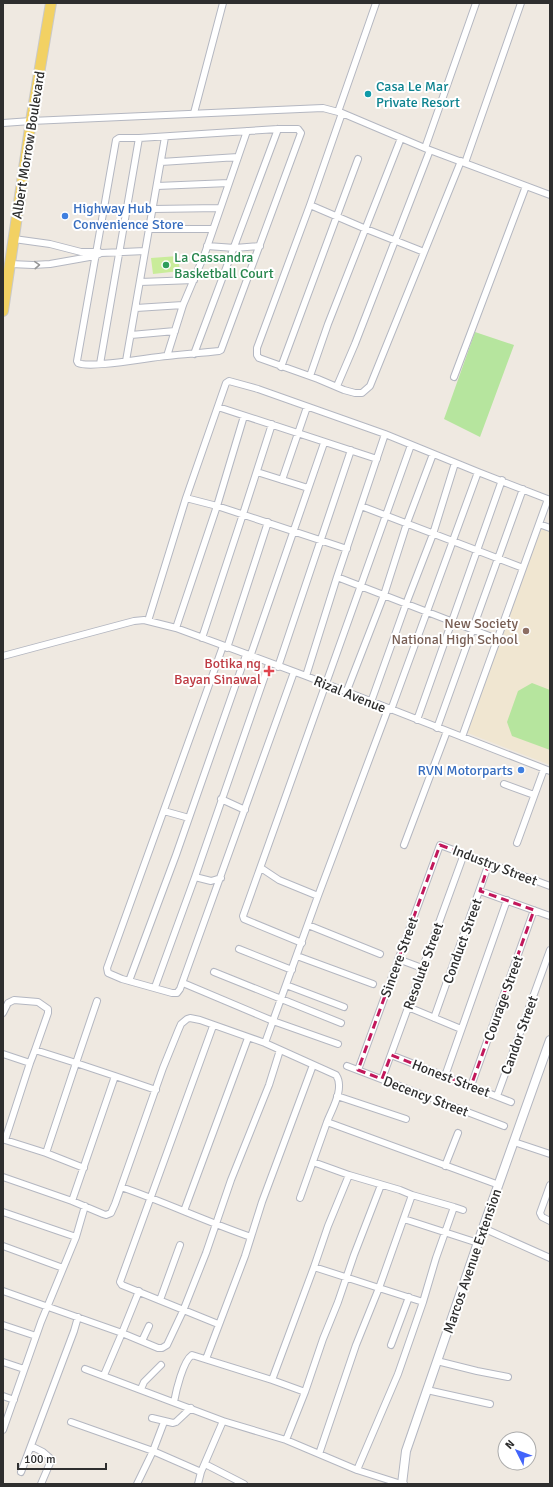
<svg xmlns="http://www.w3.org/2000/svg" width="553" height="1487" viewBox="0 0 553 1487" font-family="Signika,sans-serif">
<rect width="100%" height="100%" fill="#efe9e1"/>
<!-- education -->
<path fill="#f0e6d1" d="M539,526l11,4v235l-85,-33z"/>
<!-- green -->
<path fill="#b6e59e" d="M475,332l39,13 -34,92 -36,-18z
M532,683l18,7v60l-38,-14 -5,-14 11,-31z"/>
<!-- pitch -->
<path fill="#c9ec9a" d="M178,256l2,15 -27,3 -2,-16z"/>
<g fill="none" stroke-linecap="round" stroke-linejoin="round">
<!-- minor casing -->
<g stroke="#b4b7c1" stroke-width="8">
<path id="minor" d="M338,112l38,-109
M194,113l29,-110
M342,113l-32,92 -53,143v7l2,3 59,21 26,11 11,3h7l8,-7 91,-225
M3,123l28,-2 292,-13 19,5 85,36 123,46
M278,129h20l3,4 -80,217 -2,1c-17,2 -35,3 -52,5 -16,1 -77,13 -89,7l-1,-2 39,-221 3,-2h20z
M425,148l51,-145
M161,162l77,-5
M465,163l56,-160
M157,186l72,-3
M310,205l56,24 58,23
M153,209l67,-1
M150,229h62
M14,239l36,5 31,8h18
M207,246l28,2 25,-2
M10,264l23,1 17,-1 45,-8 6,-3 44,-2
M140,282l54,-2
M136,308l47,-3
M131,335l44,-4
M194,354l84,-225
M167,356l16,-51 22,-52 42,-122
M126,361l39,-224
M100,364l39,-226
M281,367l77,-208
M310,376l18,-52 73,-186
M454,377l72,-191
M337,386l18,-42 75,-194
M218,407l159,52
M257,472l51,16
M282,480l25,-73
M186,498l31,8 130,43
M361,506l162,62
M539,524l11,4
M337,577l160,62
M148,621l38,-123 40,-115 3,-2 29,8 127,45 93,38 72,28
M176,628l41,-122 27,-90
M202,638l41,-124 29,-90
M223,646l-116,322 1,5 14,6 50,14h5l3,-4 114,-317
M227,648l41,-126
M3,656l131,-35 10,-1 32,8 130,48 244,95
M250,657l74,-214
M278,667l73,-217
M306,676l31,-99 48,-143
M346,693l38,-98 23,-72 26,-69
M371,702l35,-98 27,-70 22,-71
M391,710l87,-238
M417,720l85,-240
M437,728l86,-239
M462,737l86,-238
M504,784l30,11
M221,799l24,11
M164,811l25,7
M517,843l27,-74
M404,845l43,-114
M261,868l18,12 39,16
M195,877l16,4 10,-3
M480,891l70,25
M308,925l72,29
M302,943l-58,-24 -1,-3 168,-471
M239,949l53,21
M297,956l76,28
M398,959l24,9
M214,972l127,51
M129,981l47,-126 70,-200
M183,983l90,38 65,23
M286,985l58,22
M155,987l40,-110 74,-213
M408,1007l53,22
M3,1013l5,-10 6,-3 24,2 10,7v4l-13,37
M434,1018l55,-155
M213,1026l-93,256 2,3 96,39
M265,1043l53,-147 70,-187
M3,1054l27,9
M391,1055l120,47
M347,1066l157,60
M358,1070l82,-225 110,41
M445,1076l62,-176
M382,1079l82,-225
M471,1086l63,-176
M337,1096l69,23
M497,1096l53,-146
M514,1142l36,12
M46,1153l-41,-13 25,-77 5,-13 41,13 21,-62
M313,1162l36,13 51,15 12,5 -33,93 44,14 13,-44 18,-51 -42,-12
M445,1166l13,-33
M84,1168l-38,-15 30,-90 39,13
M3,1177l69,24 31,13 3,1 5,-2 4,-9 48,-136 15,-37 3,-7 6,-5 3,-1 10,2 65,23 71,32c9,13 -4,34 -9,47l172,63
M550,1185l-10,28 2,4 8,4
M121,1187c44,15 86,35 130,50
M300,1198l27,-76
M72,1201l43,-125 41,14
M454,1207l9,3
M184,1211l64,-173
M3,1212l73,25
M404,1219l74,24
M483,1228l67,30
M3,1246l60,22
M314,1267l65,21 -23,57 -37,109
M3,1291l119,42 17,-42
M160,1300l20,-55
M3,1325l33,11
M142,1341l7,-15
M391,1345l18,-48
M206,1359l39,-103 17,-54 51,-137
M437,1361l40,10 31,6
M3,1362l21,7
M85,1369l138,52 -22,51 -3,12
M104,1375l18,-42 36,15h4l5,-3 16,-34 23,-58 25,-73 38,-95 11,-35
M141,1389l3,-7 17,-17
M427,1390l63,14
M305,1392l18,-53 15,-37 16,-47 27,-70
M3,1396l11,4
M174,1402c2,-11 9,-41 18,-47l80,25
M152,1418l21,5 3,-1 15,-14
M223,1421l63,19 71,30 41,13
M71,1422l82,29 11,-29
M3,1430l38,-108 35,-85 9,-31
M286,1440l19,-48 -33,-12 42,-113 14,-41 21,-51
M31,1446l12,6 7,6v5l-9,21
M205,1464l39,20
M357,1470l41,-96 25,-72
M21,1472l53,-141 4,-14
M137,1484l16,-33 48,21"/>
</g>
<!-- tertiary casing -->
<g stroke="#b4b7c1" stroke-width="10">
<path id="tertiary" d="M403,1484h-1l4,-33 77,-223 67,-188"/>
</g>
<!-- primary casing -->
<g stroke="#c9c9c9" stroke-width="12">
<path id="primary" d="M3,311l28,-190 20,-118"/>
</g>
<!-- minor -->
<use href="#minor" stroke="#fff" stroke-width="6"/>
<!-- tertiary -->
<use href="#tertiary" stroke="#fff" stroke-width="8"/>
<!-- primary -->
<use href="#primary" stroke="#f2d163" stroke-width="10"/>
</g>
<!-- one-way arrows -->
<defs><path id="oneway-chevron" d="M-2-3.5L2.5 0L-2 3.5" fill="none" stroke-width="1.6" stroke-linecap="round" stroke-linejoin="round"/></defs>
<use stroke="#969696" href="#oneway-chevron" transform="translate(37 265) rotate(-4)"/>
<!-- marked area -->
<path fill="none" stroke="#c2185b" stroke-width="3" stroke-dasharray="8 5" stroke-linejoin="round" d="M440,845l49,18 -9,28 54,19 -63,176 -80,-31 -9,24 -24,-9z"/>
<!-- markers -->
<circle fill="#0f9aa8" stroke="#fff" stroke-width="1.5" cx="368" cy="94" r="4"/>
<g fill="#3f7fe0" stroke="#fff" stroke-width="1.5">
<circle cx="65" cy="216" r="4"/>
<circle cx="521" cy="770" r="4"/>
</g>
<circle fill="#2e9e5b" stroke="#fff" stroke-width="1.5" cx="166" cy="265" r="4"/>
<circle fill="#8d6e63" stroke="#fff" stroke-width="1.5" cx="526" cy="631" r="4"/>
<path fill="#e0444e" stroke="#fff" stroke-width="1.5" d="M267 665h4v4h4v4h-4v4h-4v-4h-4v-4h4z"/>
<g text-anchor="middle" stroke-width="4" stroke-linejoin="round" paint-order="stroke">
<!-- culture labels -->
<g font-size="14" fill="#0d838f" stroke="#fff" text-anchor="start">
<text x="376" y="91">Casa Le Mar<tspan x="376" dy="16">Private Resort</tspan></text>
</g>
<!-- street labels -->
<g font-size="14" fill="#2e2e2e" stroke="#fff">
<text transform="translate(28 145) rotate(-81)" y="5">Albert Morrow Boulevard</text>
<text transform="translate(350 694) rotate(22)" y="5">Rizal Avenue</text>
<text transform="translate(495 865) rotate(21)" y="5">Industry Street</text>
<text transform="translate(462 941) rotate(-70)" y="5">Conduct Street</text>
<text transform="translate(399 957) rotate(-70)" y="5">Sincere Street</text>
<text transform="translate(423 966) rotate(-70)" y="5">Resolute Street</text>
<text transform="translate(503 998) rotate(-70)" y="5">Courage Street</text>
<text transform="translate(519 1035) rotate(-70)" y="5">Candor Street</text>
<text transform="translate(451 1078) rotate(21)" y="5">Honest Street</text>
<text transform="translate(426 1096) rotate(21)" y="5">Decency Street</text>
<text transform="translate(472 1261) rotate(-71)" y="5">Marcos Avenue Extension</text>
</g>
<!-- shop labels -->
<g font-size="14" fill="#366cbe" stroke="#fff" text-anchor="start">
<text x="73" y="213">Highway Hub<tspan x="73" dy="16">Convenience Store</tspan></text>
<text x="513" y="775" text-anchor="end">RVN Motorparts</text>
</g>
<!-- leisure labels -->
<g font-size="14" fill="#27864d" stroke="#fff" text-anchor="start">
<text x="174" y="262">La Cassandra<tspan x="174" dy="16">Basketball Court</tspan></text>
</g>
<!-- education labels -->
<g font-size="14" fill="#785e54" stroke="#fff" text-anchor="end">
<text x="518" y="628">New Society<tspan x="518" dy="16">National High School</tspan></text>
</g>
<!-- health labels -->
<g font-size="14" fill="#be3a42" stroke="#fff" text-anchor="end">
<text x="261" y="668">Botika ng<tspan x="261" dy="16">Bayan Sinawal</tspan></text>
</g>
</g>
<!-- border -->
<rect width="553" height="1487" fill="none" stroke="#2e2e2e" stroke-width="8"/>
<!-- north arrow -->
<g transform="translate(517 1451) rotate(312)"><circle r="19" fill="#ffffff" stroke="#ababab"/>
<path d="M0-3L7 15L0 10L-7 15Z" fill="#4264fb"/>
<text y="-6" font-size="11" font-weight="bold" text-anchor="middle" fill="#2e2e2e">N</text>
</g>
<!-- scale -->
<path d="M18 1463v6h88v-6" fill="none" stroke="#2e2e2e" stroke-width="2"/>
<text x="24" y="1463" font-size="12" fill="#2e2e2e" stroke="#ffffff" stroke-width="3" paint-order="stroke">100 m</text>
</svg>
